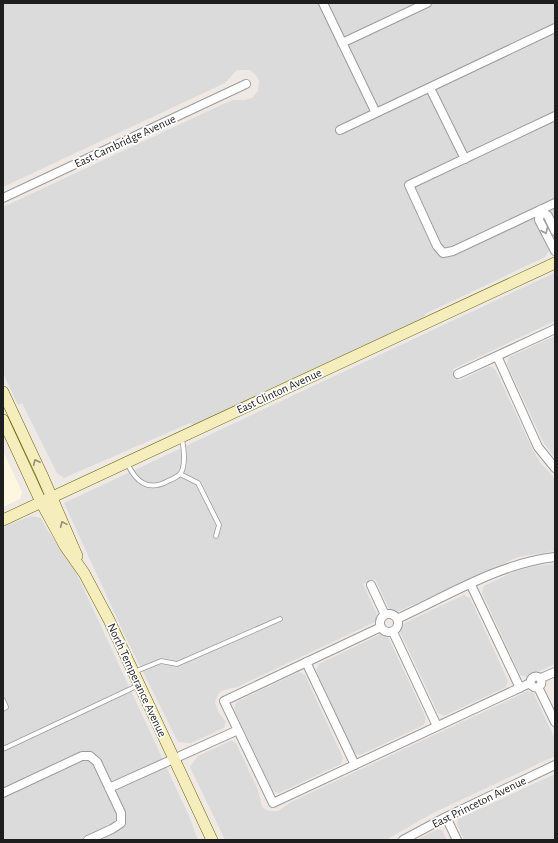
<svg xmlns="http://www.w3.org/2000/svg" width="558" height="843" viewBox="0 0 558 843" font-family="'Alegreya Sans',sans-serif">
<rect width="100%" height="100%" fill="#eee9e5"/>
<!-- residential -->
<path fill="#dcdbdb" d="M3,3h552v245l-6,3 -4,6 -120,57 -1,3 -123,58 -107,50 -4,-2 -126,55 -7,-5 -35,-70 -4,2 -15,-32v-166l218,-102 12,-5h12l7,-2 6,-7 1,-10 -3,-6 -6,-5h-13l-12,13 -222,104z
M554,273l1,48 -102,48 6,12 30,-15 6,3 37,79 8,14 15,17v72l-37,6 -121,55 -7,-1 -15,-32 -12,5 15,32 -3,6 -138,65 -16,4 -3,3 -3,8 4,11 7,9 -2,6 -33,15 -13,-1 -52,-104 -62,-135z
M555,336v122l-12,-16 -36,-78 2,-7z
M31,516l10,2 7,13 11,15 16,24 114,246 9,24h-195v-313z
M555,564v100l-28,13 -7,-2 -38,-82 2,-7 29,-14 21,-6z
M464,595l6,3 38,83 -2,6 -62,29 -6,-3 -38,-81 2,-8z
M381,634l7,3 38,81 -2,7 -64,30 -6,-2 -38,-83 3,-6z
M299,672l6,3 38,83 -2,6 -62,29 -6,-2 -39,-82 2,-7z
M528,691l6,3 21,45v17l-124,58 -45,26h-161l-35,-73 8,-11 32,-15h3l3,2 22,47 4,17 7,4h9l13,-9z
M555,774v66h-91l-7,-16 1,-5z
M437,829l5,1 5,10h-30z"/>
<!-- education -->
<path fill="#fdf7df" d="M3,451l19,41 -2,7 -17,8z"/>
<g fill="none" stroke-linecap="round" stroke-linejoin="round">
<!-- lane casing -->
<g stroke="#9b9b9b" stroke-width="5.5">
<path id="lane" d="M127,463c9,19 21,29 41,18 5,-2 10,-4 13,-8 5,-10 3,-24 1,-34
M180,474l18,9 21,42 -3,11
M134,672l27,-11 16,3 103,-45
M3,700l3,7 -3,2
M3,749l136,-64"/>
</g>
<!-- street casing -->
<g stroke="#9b9b9b" stroke-width="10">
<path id="street" d="M323,3l53,110
M342,43l85,-40
M430,88l35,71
M555,116l-146,69 28,61 6,7 10,-2 102,-48
M340,130l215,-102
M3,198l243,-114
M540,210l-1,10 16,31
M540,210l8,6 7,15
M497,356l41,91 17,21
M458,374l97,-45
M371,585l14,30
M471,585l49,103
M380 623a9 9 0 1 1 18 0a9 9 0 1 1-18 0Z
M397,619c50,-23 103,-56 158,-62
M381,627l-157,74 49,102 257,-120
M393,632l44,94
M306,662l49,103
M530.5 682a5.5 5.5 0 1 1 11 0a5.5 5.5 0 1 1-11 0Z
M541,678l14,-6
M538,687l17,35
M109,788l129,-58
M3,793l79,-37h8l7,6 24,51v10l-9,6 -24,11
M446,817l11,23
M403,840l43,-23 109,-52"/>
</g>
<!-- secondary casing -->
<g stroke="#6d660c" stroke-width="12">
<path id="secondary" d="M3,392l39,83 35,81
M3,420l38,82 24,44 19,27 25,47 103,220
M3,520l552,-257"/>
</g>
<!-- lane -->
<use href="#lane" stroke="#fff" stroke-width="4"/>
<!-- street -->
<use href="#street" stroke="#fff" stroke-width="8"/>
<!-- secondary -->
<use href="#secondary" stroke="#f5edbc" stroke-width="11"/>
</g>
<!-- one-way arrows -->
<defs><path id="oneway-chevron" d="M-2-3.5L2.5 0L-2 3.5" fill="none" stroke-width="1.6" stroke-linecap="round" stroke-linejoin="round"/></defs>
<use stroke="#9a9a9a" href="#oneway-chevron" transform="translate(545 231) rotate(65)"/>
<g stroke="#949075">
<use href="#oneway-chevron" transform="translate(36 462) rotate(-115)"/>
<use href="#oneway-chevron" transform="translate(63 524) rotate(-114)"/>
</g>
<g text-anchor="middle" stroke-width="3.5" stroke-linejoin="round" paint-order="stroke">
<!-- street labels -->
<g font-size="12" fill="#1e1e1e" stroke="#fff">
<text transform="translate(125 141) rotate(-25)" y="4">East Cambridge Avenue</text>
<text transform="translate(279 391) rotate(-25)" y="4">East Clinton Avenue</text>
<text transform="translate(137 680) rotate(65)" y="4">North Temperance Avenue</text>
<text transform="translate(479 802) rotate(-26)" y="4">East Princeton Avenue</text>
</g>
</g>
<!-- border -->
<rect width="558" height="843" fill="none" stroke="#1e1e1e" stroke-width="8"/>
</svg>
